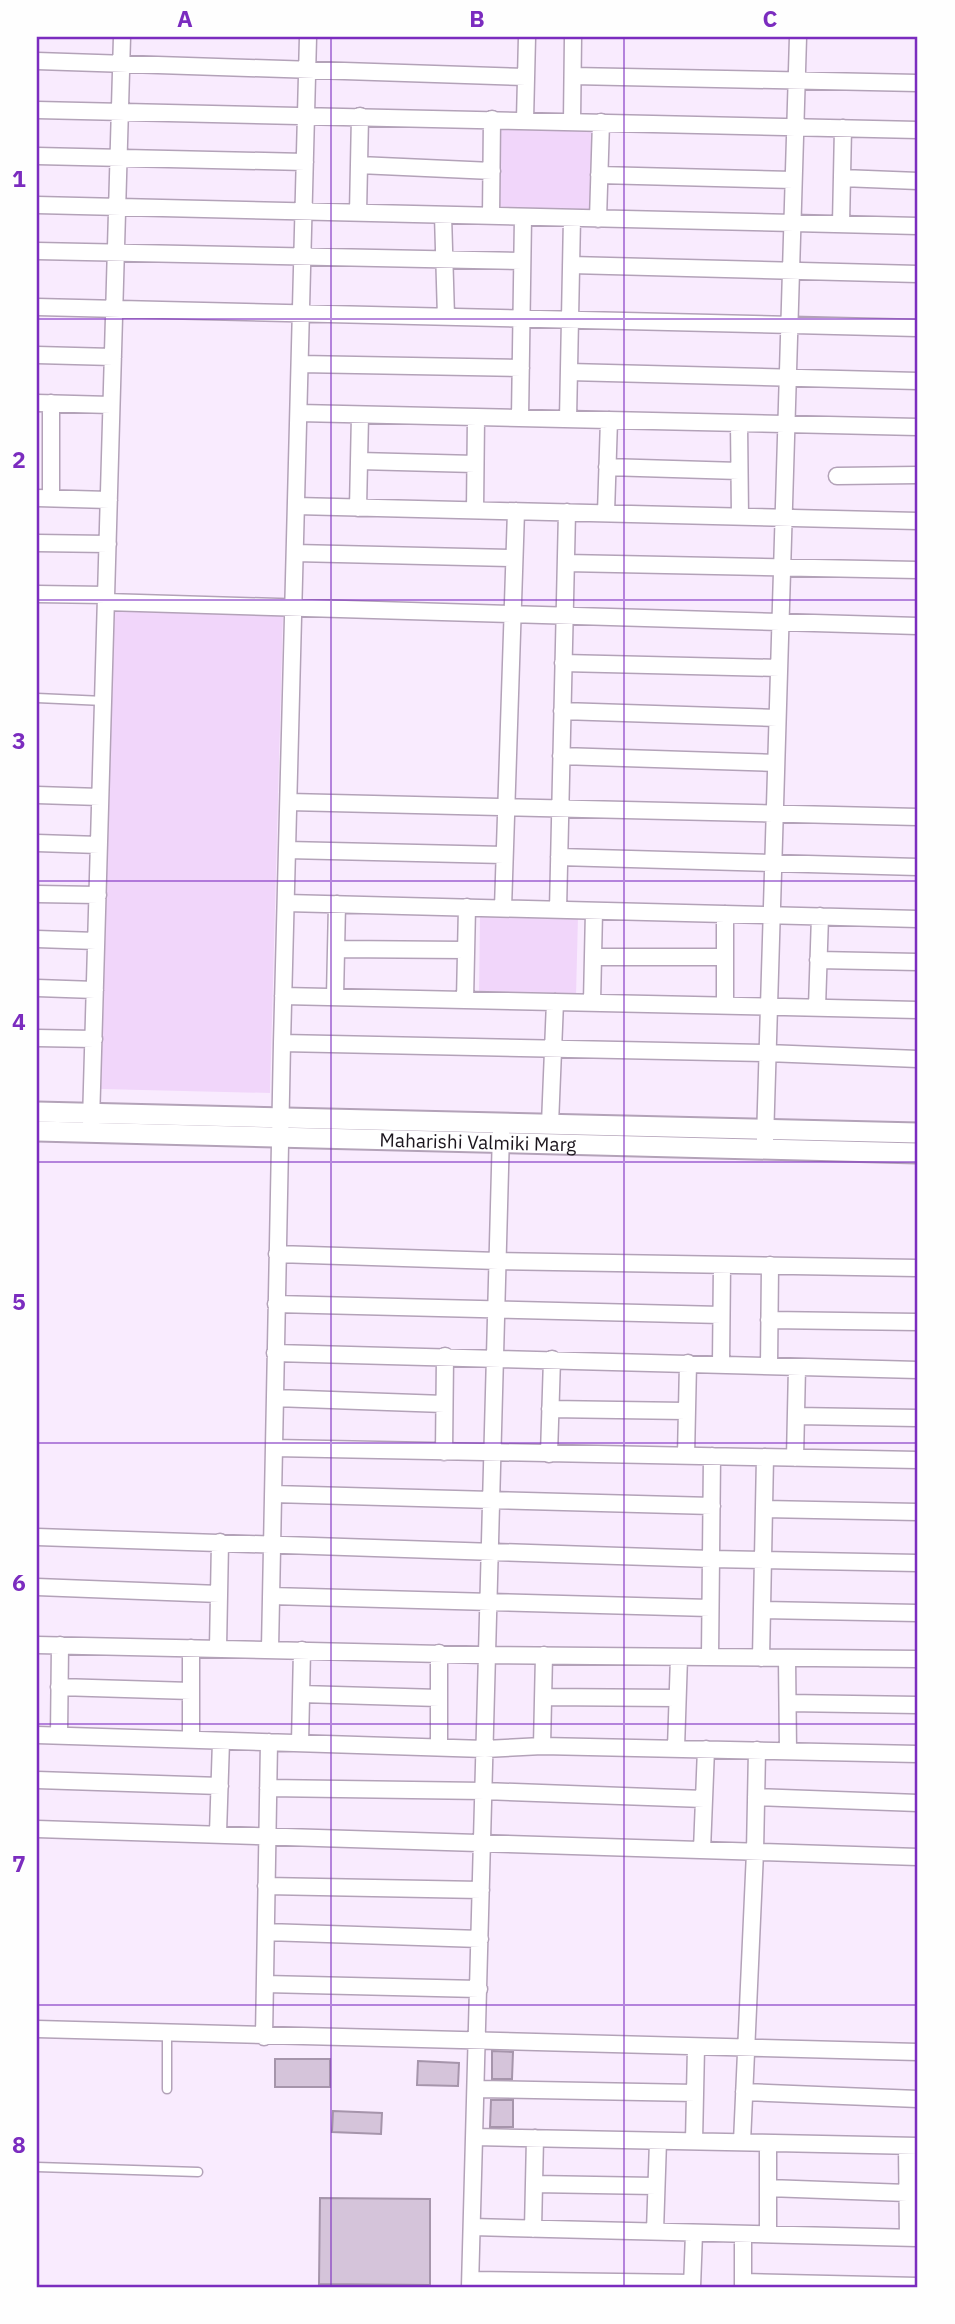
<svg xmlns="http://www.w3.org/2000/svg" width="955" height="2324" viewBox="0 0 955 2324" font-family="'IBM Plex Sans',sans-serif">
<rect width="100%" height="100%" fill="#f9ebfe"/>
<!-- green -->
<path fill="#f1d6fa" d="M499,129l97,2 -1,80 -98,-2z
M114,611l169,4 -13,478 -169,-4z
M480,914l98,2 -2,80 -97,-2z"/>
<!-- building -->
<path fill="#d5c4da" stroke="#a695ab" stroke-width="2" d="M492,2051l21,1 -1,27h-20z
M275,2059h55v28h-55z
M418,2061l41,2 -1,23 -41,-1z
M491,2100h22v27h-23z
M333,2111l49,2 -1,21 -49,-2z
M320,2198l110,1v86l-111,-1z"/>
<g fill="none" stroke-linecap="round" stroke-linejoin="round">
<!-- service casing -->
<g stroke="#b3a2b8" stroke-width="11">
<path id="service" d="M37,698l67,3
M167,2089v-55
M37,2167l161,5"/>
</g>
<!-- minor casing -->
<g stroke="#b3a2b8" stroke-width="19">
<path id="minor" d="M37,61l489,16
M573,76l345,7
M37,110l881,20
M525,120l2,-83
M572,121l1,-84
M37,156l268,6
M359,165l133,6
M599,175l194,5
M842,178l76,3
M37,205l881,21
M358,213l2,-97
M443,215l3,102
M491,216l1,-97
M598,219l3,-97
M841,224l2,-96
M37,251l485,10
M571,265l347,9
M37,307l881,21
M37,355l76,2
M300,364l221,4
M569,372l349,9
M37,403l74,2
M299,413l619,14
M520,418l3,-201
M568,419l4,-201
M739,423l1,94
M359,461l116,3
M607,467l132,4
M837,476l81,-1
M37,498l72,2
M51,498v-95
M296,506l622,15
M358,508l2,-93
M475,510l1,-93
M606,513l3,-93
M37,543l71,1
M295,553l219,5
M566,563l352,7
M37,594l69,1
M106,602l812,24
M563,663l216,5
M562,711l215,7
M561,756l215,7
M37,795l63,2
M289,802l629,15
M37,843l62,2
M287,850l217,5
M559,857l359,10
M37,894l61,1
M286,903l632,16
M503,908l13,-397
M558,910l9,-398
M725,914v91
M37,939l59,2
M336,949l130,1
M593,957h132
M818,960l100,2
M37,988l58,2
M283,996l635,14
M335,997l2,-93
M465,1000l2,-93
M592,1002l2,-91
M817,1007l3,-91
M37,1038l57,1
M282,1043l485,10 151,6
M91,1122l31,-1085
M550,1124l5,-122
M765,1140l33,-1103
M277,1254l221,7 420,7
M276,1304l445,11
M769,1320l149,2
M275,1353l643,17
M721,1364l1,-99
M769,1366l1,-101
M275,1398l169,6
M550,1409l136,2
M796,1416l122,2
M274,1448l644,12
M444,1452l1,-96
M549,1454l3,-95
M686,1456l2,-93
M795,1458l2,-91
M273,1494l439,12
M764,1509l154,3
M37,1537l674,22 207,4
M37,1587l182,7
M271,1596l439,12
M762,1610l156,3
M37,1645l450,10 431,4
M191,1648v92
M218,1648l2,-106
M270,1649l12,-606 26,-1006
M439,1653v94
M710,1657l2,-201
M761,1658l4,-201
M787,1658l1,93
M59,1687l132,4
M301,1694l138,4
M543,1697l134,1
M788,1703l130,2
M37,1735l448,14 57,-3 376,8
M59,1736l1,-91
M300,1743l2,-93
M542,1746l2,-91
M676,1748l3,-91
M37,1780l183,6
M268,1788l216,3 220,8
M756,1797l162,6
M37,1829l881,28
M218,1833l3,-92
M702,1850l4,-101
M266,1886l215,4
M266,1932l214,7
M265,1984l214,5
M37,2029l881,23
M264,2037l5,-295
M476,2089l219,4
M744,2092l174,7
M475,2137l443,9
M694,2141l2,-94
M742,2142l13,-290 2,-102
M907,2146l1,92
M534,2184l122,2
M768,2188l139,5
M472,2227l446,11
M533,2229l2,-91
M655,2231l3,-90
M768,2234v-91
M471,2280l221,3
M743,2282l175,4
M470,2287l31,-1155
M692,2287l2,-54
M743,2287v-53"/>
</g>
<!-- tertiary casing -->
<g stroke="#b3a2b8" stroke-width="23">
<g id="tertiary">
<path d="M37,1112l881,21"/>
<path id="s1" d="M37,1131l881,22"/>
</g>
</g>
<!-- service -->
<use href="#service" stroke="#fff" stroke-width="8"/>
<!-- minor -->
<use href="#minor" stroke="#fff" stroke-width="16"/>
<!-- tertiary -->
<use href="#tertiary" stroke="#fff" stroke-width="19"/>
</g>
<!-- grid -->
<path fill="none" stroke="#7b2cbf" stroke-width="2" stroke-opacity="0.55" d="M331,37v2250M624,37v2250M37,319h881M37,600h881M37,881h881M37,1162h881M37,1443h881M37,1724h881M37,2005h881"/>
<g text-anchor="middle" stroke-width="7" stroke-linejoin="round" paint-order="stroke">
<!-- street labels -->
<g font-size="19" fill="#1c161e" stroke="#fefefe">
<text dy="7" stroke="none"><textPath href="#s1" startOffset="441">Maharishi Valmiki Marg</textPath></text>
</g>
</g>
<!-- border -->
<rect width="955" height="2324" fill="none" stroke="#fefefe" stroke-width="77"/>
<rect x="38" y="38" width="878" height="2248" fill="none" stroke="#7b2cbf" stroke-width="2.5"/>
<g font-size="23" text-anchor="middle" font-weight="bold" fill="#7b2cbf">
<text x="185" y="27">A</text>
<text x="477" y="27">B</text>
<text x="770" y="27">C</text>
<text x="19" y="187">1</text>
<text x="19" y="468">2</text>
<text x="19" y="749">3</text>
<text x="19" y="1030">4</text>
<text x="19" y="1310">5</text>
<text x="19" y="1591">6</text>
<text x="19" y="1872">7</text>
<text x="19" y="2153">8</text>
</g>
</svg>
